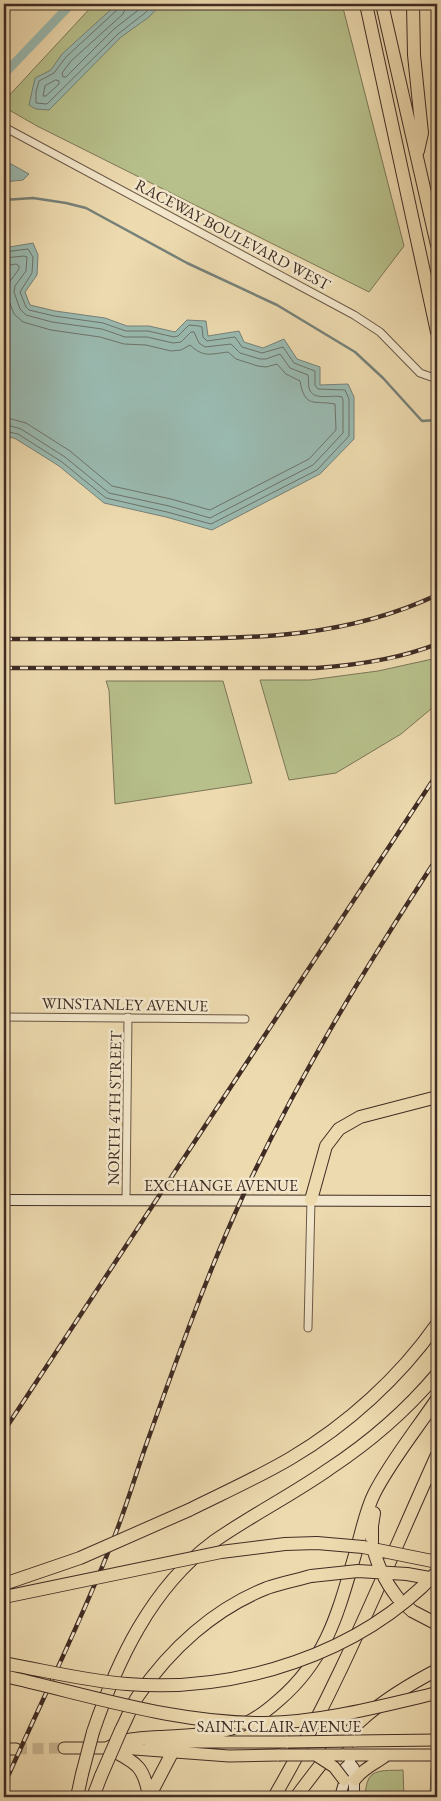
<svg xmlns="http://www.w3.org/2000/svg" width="441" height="1801" viewBox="0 0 441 1801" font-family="'EB Garamond',serif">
<rect width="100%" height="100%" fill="#eddaaf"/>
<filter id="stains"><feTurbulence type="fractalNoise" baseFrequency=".004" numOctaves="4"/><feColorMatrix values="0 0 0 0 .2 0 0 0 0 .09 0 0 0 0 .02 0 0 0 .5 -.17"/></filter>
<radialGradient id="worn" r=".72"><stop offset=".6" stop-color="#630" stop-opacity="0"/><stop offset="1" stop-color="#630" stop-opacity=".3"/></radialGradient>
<!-- green -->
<path fill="#b7c08b" stroke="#7c7658" d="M94,4h248l62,242 -35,46 -332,-166 -33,-19v-6z
M437,658v46l-36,30 -65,39 -47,7 -29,-100h50l68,-9z
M106,681h117l29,102 -137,21 -6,-114z
M431,1768h6v29h-7z
M403,1770l1,27h-40c2,-6 2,-14 5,-19 6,-10 24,-7 34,-8z"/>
<!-- water -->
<path fill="#9abab1" stroke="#768179" d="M117,4h44l-12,13 -28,20 -72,73 -13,-1 -7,-4 6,-27 16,-8 11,-16z
M4,160l25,14 -6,6 -19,2z
M33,243l5,12 -1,20 -12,17 5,13 25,6 50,7 22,8h22l26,6 12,-12 19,1 2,15 31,-5 5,11 19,6 21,-9 13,20 23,8v18l28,-1 6,13v42l-34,35 -108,56 -46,-13 -62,-14 -45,-37 -43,-27 -12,-4v-187z"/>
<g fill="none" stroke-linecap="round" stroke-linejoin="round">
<!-- shore -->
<path stroke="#6d736a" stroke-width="1" d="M120,4l-2,5 -52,48 -12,16 -15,8 -3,11v11l11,1 71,-70 27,-21 9,-9
M127,4l-4,10 -52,47 -9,12 1,4h3l48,-48 32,-25
M56,80l3,1v3l-13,12h-3l2,-10z
M4,252l24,-3 5,8 -1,16 -12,19 6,15 3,3 25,6 49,7 23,8h22l26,6 4,-1 11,-11 10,1 3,1 1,10 4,4 28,-4 7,10 20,6 21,-6 11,16 21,8v14l3,4 27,1 4,9v37l-32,34 -106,54 -44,-12 -61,-14 -44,-36 -44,-28 -14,-3
M4,258l20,-2 3,1 -1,14 -11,15 -1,6 6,17 6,6 26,7 50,7 23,8h22l26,6 8,-1 10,-10h3l5,11 6,4 26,-3 9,9 20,6h6l14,-5 10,14 18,7c1,4 0,9 1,13 4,14 23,6 33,9l1,3v33l-30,32 -103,53 -41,-12 -60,-13 -44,-36 -44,-28 -17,-5
M4,266l12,-2 3,2v3l-11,15 -2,9 8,21 9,8 28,8 49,7 24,7 22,1 25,6 10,-1 9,-5c14,13 20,9 38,7l8,7 22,7 8,1 11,-3 9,10 14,7c5,28 14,19 35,23l1,26 -27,29 -99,51 -39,-11 -59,-13 -42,-35 -44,-28 -22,-6"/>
<!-- stream -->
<path stroke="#768179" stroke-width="2.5" d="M4,200l29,-2 33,5 20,5 101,55 90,42 78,47 28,26 39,43 15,-1"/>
<!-- canal -->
<path stroke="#9abab1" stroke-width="9" d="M4,74l67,-70"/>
<!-- primary-tunnel -->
<path stroke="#cab793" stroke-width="11" stroke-dasharray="11 5.5" stroke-linecap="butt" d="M16,1749l48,-1"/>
<!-- street casing -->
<g stroke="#6b5847" stroke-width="9">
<path id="street" d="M4,127l350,188 26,17 40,41 17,6
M4,1017l241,2
M126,1199l2,-182
M308,1328l3,-128"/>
</g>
<!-- secondary casing -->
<g stroke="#402c24" stroke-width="12">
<path id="secondary" d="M4,1200l433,1
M350,1763l4,5v29
M340,1797l4,-14v-14l6,-6v-8"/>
</g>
<!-- primary casing -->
<g stroke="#402c24" stroke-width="13">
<path id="primary" d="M354,1741l83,-1
M150,1746l33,-4h105
M64,1748h57l108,8 50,-1
M4,1749h12
M342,1755h95
M355,1780c8,-12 21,-16 32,-25"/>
</g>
<!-- highway casing -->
<g stroke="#402c24" stroke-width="14">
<path id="highway" d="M366,4l71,328
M382,4l55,241
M413,4l1,51 8,78 -4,18
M311,1200l15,-54 13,-17 21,-12 77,-20
M189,1510c34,-17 70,-33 102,-52 56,-33 109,-81 146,-134
M372,1545v-19l2,-13
M397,1597l15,14 25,13
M121,1730c6,-11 10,-24 17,-34 32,-47 76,-87 129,-108 14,-5 30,-8 44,-12
M93,1732c24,-71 58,-144 120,-190 37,-26 79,-47 116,-73 41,-27 77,-58 108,-95
M108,1748c17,-10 33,-10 51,-11 30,-2 62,-1 89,-15 11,-5 22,-14 31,-22 50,-43 60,-92 78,-152 5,-18 9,-38 17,-54 16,-32 43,-65 63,-95
M108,1748c28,15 36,17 41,49
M77,1797l5,-23
M93,1797l8,-21
M149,1797l23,-44 11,-11
M274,1797c64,-109 111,-227 163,-342
M296,1797c21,-28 43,-58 70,-81 22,-19 46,-33 71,-46"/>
</g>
<!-- street -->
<use href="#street" stroke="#f3e7cb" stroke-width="7"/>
<!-- secondary -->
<use href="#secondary" stroke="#f3e7cb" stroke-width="10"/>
<!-- primary -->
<use href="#primary" stroke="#eddaaf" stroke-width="11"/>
<!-- highway -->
<use href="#highway" stroke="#eddaaf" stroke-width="12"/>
<!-- rail casing -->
<g stroke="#402c24" stroke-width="4.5">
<path id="rail" d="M4,639c52,0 103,0 155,0 99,-1 186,-1 278,-44
M4,668h313c41,-3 82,-9 120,-24
M4,1431l433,-657
M4,1785c37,-83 78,-165 111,-250 11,-28 20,-58 30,-87 30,-84 60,-169 97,-250 55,-119 123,-230 195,-340"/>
</g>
<!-- rail -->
<use href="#rail" stroke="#f3e7cb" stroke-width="2.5" stroke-dasharray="8" stroke-linecap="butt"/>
<!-- primary-bridge casing -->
<g stroke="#402c24" stroke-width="13" stroke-linecap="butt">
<path id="primary-bridge" d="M288,1742l66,-1
M279,1755h63
M317,1756l17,11 10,13"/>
</g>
<!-- highway-bridge casing -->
<g stroke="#402c24" stroke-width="14" stroke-linecap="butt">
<path id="highway-bridge" d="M372,1545c6,21 12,35 25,52
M311,1576l47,-5 49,3 28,5
M4,1584l76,-26 109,-48
M4,1597l217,-45 64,-8 32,-1 46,4 74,15
M8,1664c39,7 79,17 119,20 111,9 233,-30 310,-112
M4,1676c86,19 171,48 261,47 58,-1 116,-17 172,-30
M82,1774l11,-42
M101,1776l20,-46"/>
</g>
<!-- primary-bridge -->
<use href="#primary-bridge" stroke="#eddaaf" stroke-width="11"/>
<!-- highway-bridge -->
<use href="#highway-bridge" stroke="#eddaaf" stroke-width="12"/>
</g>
<g text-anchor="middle" stroke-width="5" stroke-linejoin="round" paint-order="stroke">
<!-- street labels -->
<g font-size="16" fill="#402c24" stroke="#f3e7cb">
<text transform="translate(233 234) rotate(28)" y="6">RACEWAY BOULEVARD WEST</text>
<text transform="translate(125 1004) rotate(1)" y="6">WINSTANLEY AVENUE</text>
<text transform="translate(114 1108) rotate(-89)" y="6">NORTH 4TH STREET</text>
<text x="221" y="1191">EXCHANGE AVENUE</text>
<text x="279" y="1732">SAINT CLAIR AVENUE</text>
</g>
</g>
<!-- margin -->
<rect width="441" height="1801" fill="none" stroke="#eddaaf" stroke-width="20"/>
<rect x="5" y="5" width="431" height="1791" fill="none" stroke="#402c24" stroke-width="2.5"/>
<rect x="10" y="10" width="421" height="1781" fill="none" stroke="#402c24"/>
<rect width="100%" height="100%" filter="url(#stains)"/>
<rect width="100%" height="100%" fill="url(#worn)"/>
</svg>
